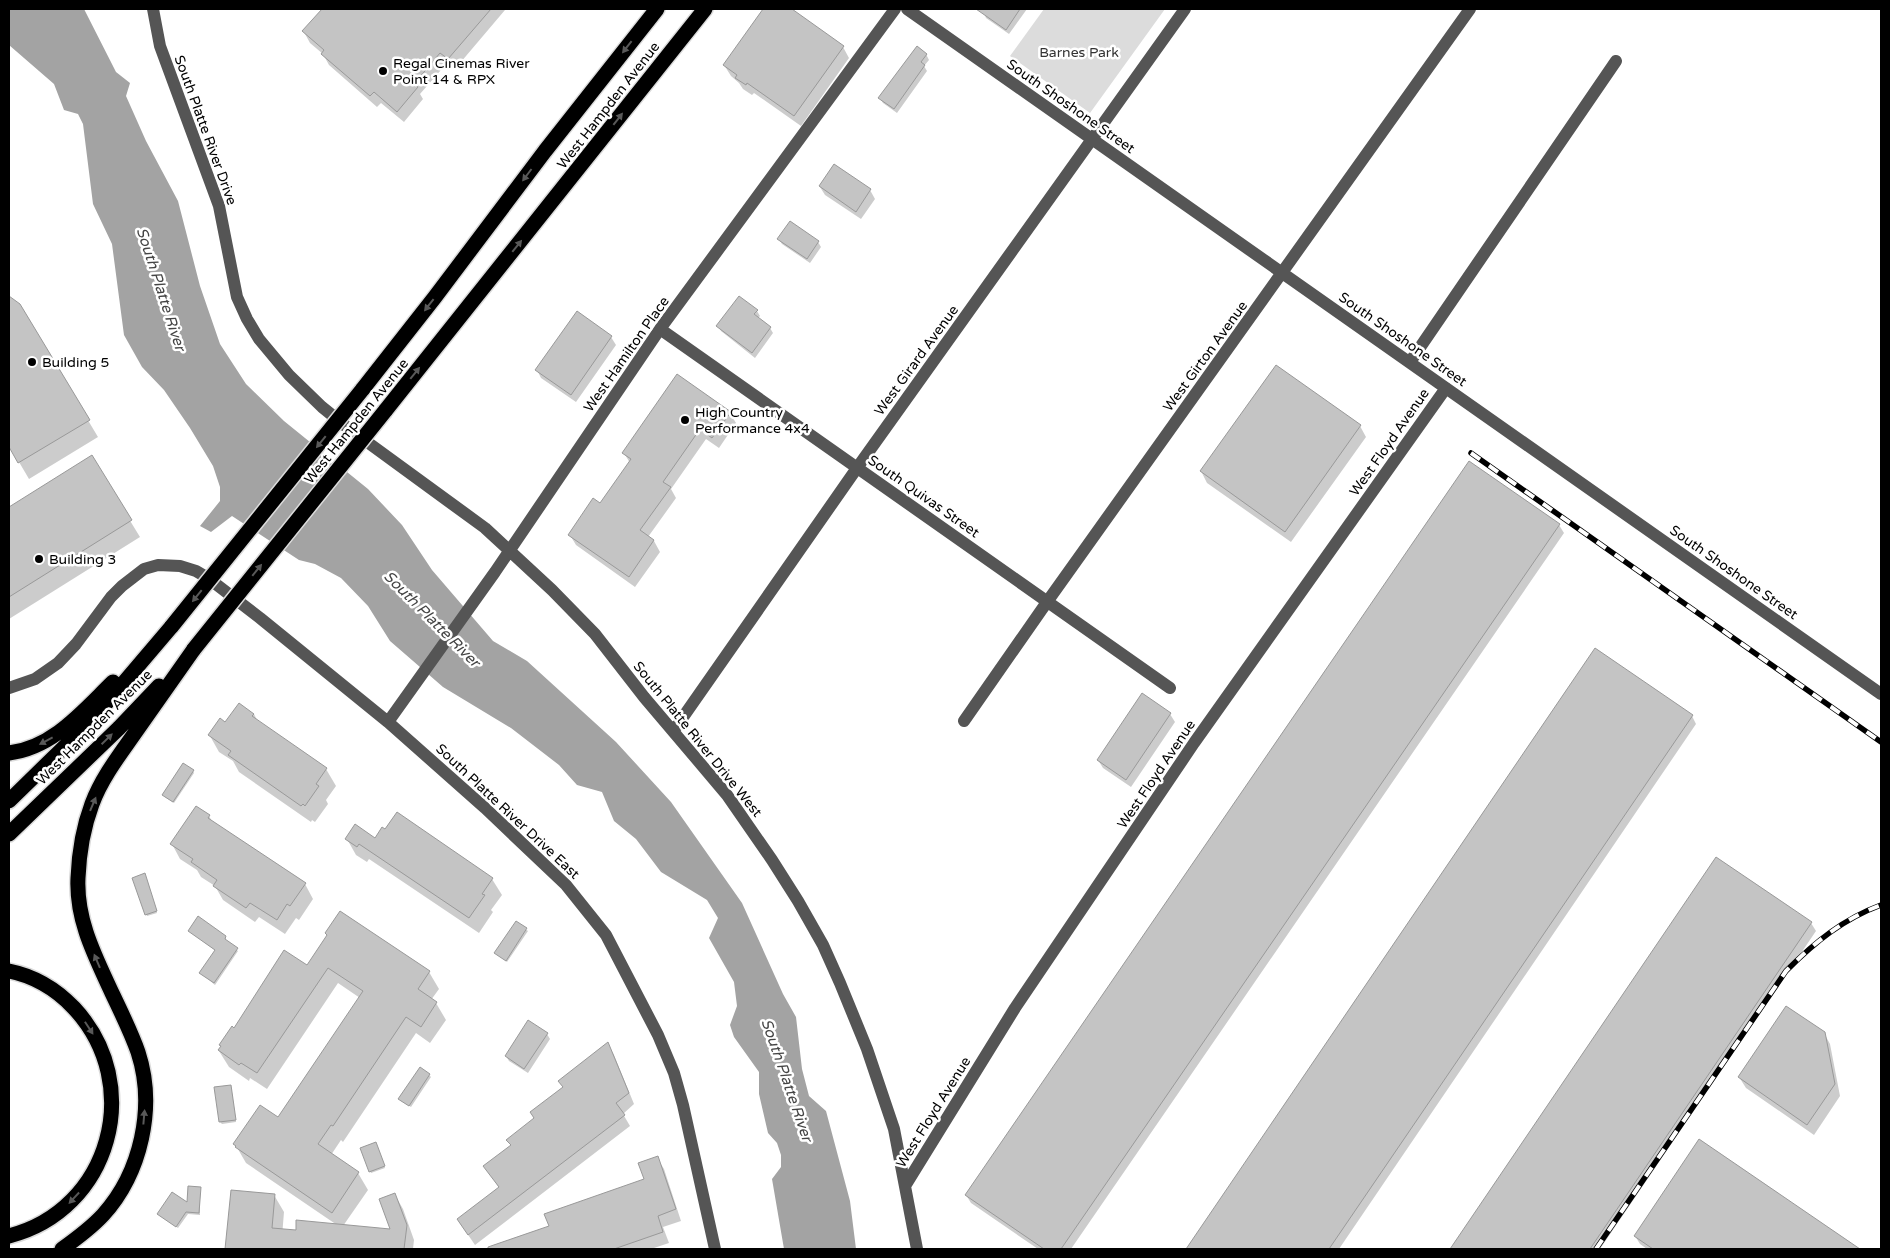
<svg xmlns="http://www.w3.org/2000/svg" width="1890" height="1258" viewBox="0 0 1890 1258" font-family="'Varela Round',sans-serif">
<rect width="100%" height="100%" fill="#fff"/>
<!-- green -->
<path fill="#dcdcdc" d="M1044,9h121l-75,104 -80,-57z"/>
<!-- water -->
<path fill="#a3a3a3" d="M9,9h75l32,63 14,11 -4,13 20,45 32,60 22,85 20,58 26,40 38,37 84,68 34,36 30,45 61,71 34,20 89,81 55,60 71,101 41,91 13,23 6,52 7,27 17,15 24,90 6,48h-72l-12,-70 9,-12v-12l-4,-12 -9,-10 -9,-39v-22l-25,-35 -4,-12 7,-19 -3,-24 -25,-44 9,-20 -11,-18 -46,-28 -25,-33 -22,-18 -12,-29 -25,-7 -18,-20 -48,-37 -68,-41 -53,-46 -22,-35 -27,-28 -26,-14 -16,-4 -67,-44 -21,16 -11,-6 20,-25v-14l-7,-21 -23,-38 -26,-38 -22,-23 -18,-32 -12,-91 -19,-40 -10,-80 -5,-10 -14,-4 -10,-26 -45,-39z"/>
<!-- shadow -->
<path fill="#0003" d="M323,9l7,6 4,-6 171,1 -50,59 -8,-6 -27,31 3,5 -19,23 -23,-19 -4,4 -48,-42 -6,-11 -13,-11 -6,-11z
M764,9h26l53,38 6,11 -48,68 -47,-33 -2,2 -9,-6 -4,-6 -8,-7 -7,-11z
M986,9h41l-18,25 -23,-16 -2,-5z
M926,54l3,6 -5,6 3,5 -30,42 -14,-10 -3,-5z
M835,166l35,24 5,9 -14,20 -36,-24 -5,-8z
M779,239l39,3 3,5 -11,16 -28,-19z
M9,297l10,8 79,132 -69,42 -20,-34z
M757,311l3,5 -2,2 12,10 3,5 -18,25 -34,-27 -3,-5z
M611,337l5,8 -40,57 -35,-24 -4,-8z
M730,413l6,10 -17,25 -13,-9 -35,50 5,9 -28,39 6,4 6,11 -25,35 -59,-42 -6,-10 30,-31 30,-41 -6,-10z
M1360,426l6,11 -75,105 -84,-59 -6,-12z
M91,457l49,80 -131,82v-111z
M1559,525l5,8 -493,716h-33l-67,-46 -5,-8z
M1596,650l96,66 4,8 -357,525h-152z
M254,714l4,8 68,47 10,17 -10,14 2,4 -13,18 -3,-2 -1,2 -72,-50 -6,-11 -14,-9 -9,-16z
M1170,714l5,8 -44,65 -28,-19 -5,-8z
M193,771l1,2 -20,30 -9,-6z
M196,807l13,9 4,7 92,61 8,15 -14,21 -3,-2 -11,16 -26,-17 -4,5 -32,-22 -8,-14 -14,-9 -4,-7 -17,-11 -8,-15z
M347,839l28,1 117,39 10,16 -11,15 2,2 -14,21 -110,-74 -2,3 -11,-7z
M1717,859l94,64 5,8 -216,318h-149z
M145,877l12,36 -10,3 -1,-2z
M340,912l89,60 10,17 -8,11 5,3 10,17 -16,23 -14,-10 -73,109 -2,-2 -10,15 27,18 10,17 -25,36 48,4 4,-35 8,14 11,31 -1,9h-118l3,-27 39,3 -91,-62 -11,-19 44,-25 81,-121 -22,-15 -71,106 -17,-11 -1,3 -20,-14 -10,-16 16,-22 72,-62 21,-31z
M516,922l12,9 -21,31 -11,-9z
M189,931l37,6 -1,4 13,10 -23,34 -14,-12 15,-22z
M1824,1033l6,11 10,52 -26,39 -68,-47 -7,-11z
M547,1034l3,5 -22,34 -19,-12 -3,-5z
M608,1044l6,11 20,49 -11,10 7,12 -155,119 -17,-25 41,-32 -14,-22 26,-20 -3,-6 27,-21z
M429,1075l2,2 -20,30 -10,-6 -1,-2z
M231,1086l5,36 -14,2 -2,-2z
M376,1145l9,23 -14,5 -1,-2z
M657,1158l7,11 17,52 -18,6 6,16 -18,6h-154l-2,-3 55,-19 96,-47z
M200,1188v27l-12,-1 -10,14 -18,-12 -2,-2 30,-10z
M232,1191l42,4 10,17 -3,37h-55z
M1635,1236l214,7 4,6h-206l-7,-5z"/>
<!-- building -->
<path fill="#c4c4c4" stroke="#999" d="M322,9h169l-43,50 -8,-6 -26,31 4,3 -21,25 -23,-20 -4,4 -49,-42 3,-4 -22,-19z
M763,9h29l52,37 -50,70 -47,-33 -1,2 -11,-7 2,-3 -14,-10z
M976,9h44l-14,21z
M917,46l10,8 -6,8 4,3 -31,44 -16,-11z
M834,164l37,25 -15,23 -37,-26z
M790,221l29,20 -12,18 -30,-20z
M9,296l11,8 70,116 -72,43 -9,-16z
M739,296l19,14 -4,4 17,13 -19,26 -36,-27z
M577,311l35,25 -41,59 -36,-25z
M1276,365l85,60 -76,107 -85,-61z
M677,374l54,38 -19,26 -12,-9 -37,53 8,5 -31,43 14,10 -25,37 -61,-42 25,-37 7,5 31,-44 -9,-6z
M92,455l40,65 -123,77v-90z
M1469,461l91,63 -499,725h-17l-79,-54z
M1595,648l98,67 -364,534h-143z
M1142,693l29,20 -45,67 -29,-20z
M239,703l15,11 -2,2 75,52 -11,16 3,2 -14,20 -2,-2 -2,2 -73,-51 3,-4 -23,-16 12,-17 5,4z
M183,763l11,7 -21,32 -11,-7z
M196,806l14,9 -2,3 98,65 -16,23 -3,-2 -10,16 -27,-17 -4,5 -33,-22 4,-6 -26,-18 2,-3 -23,-15z
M397,812l96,66 -11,16 3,1 -16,23 -110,-74 -2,3 -12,-8 10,-15 20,14 7,-11 3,2z
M1716,857l96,65 -222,327h-140z
M145,873l12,38 -12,4 -13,-37z
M340,911l90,60 -12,18 19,13 -16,25 -15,-10 -73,109 -2,-1 -13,19 41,28 -27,41 -97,-66 1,-1 -3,-2 27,-39 18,12 85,-126 -35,-23 -71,105 -16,-10 -2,2 -21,-15 3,-4 -2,-1 13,-19 2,2 50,-78 23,15 20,-30 -2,-2z
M198,916l28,20 -1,3 13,9 -24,35 -15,-10 16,-23 -27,-19z
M516,921l11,7 -21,33 -12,-8z
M1786,1006l39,26 10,52 -28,41 -69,-48z
M528,1020l20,13 -24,36 -19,-13z
M608,1042l21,51 -13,10 9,12 -157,120 -11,-16 42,-32 -16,-21 28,-21 -5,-5 28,-22 -4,-6 33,-25 -5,-6z
M420,1067l10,7 -21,32 -11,-7z
M231,1085l5,35 -17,2 -5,-35z
M1699,1139l161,110h-207l-19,-13z
M376,1142l9,24 -16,6 -9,-24z
M658,1156l18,53 -18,7 5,16 -49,17h-126v-2l61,-21 -5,-12 100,-35 -6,-16z
M188,1186l13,1 -2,26 -13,-1 -10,15 -19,-13 15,-22 15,10z
M231,1190l44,4 -3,34 24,2v-10l94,9 -11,-30 16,-6 12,32 -3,24h-179z"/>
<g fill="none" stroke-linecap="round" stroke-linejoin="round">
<!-- highway casing -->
<g stroke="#dbdbdb" stroke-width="18">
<path id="highway" d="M362,390l73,-93 110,-146 112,-142
M385,411l320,-402
M9,753c44,-5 74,-42 104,-71
M9,801l83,-81 80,-94
M9,834l110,-106 40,-42
M9,971c25,5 48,19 65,37 71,76 37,202 -65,228
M62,1249c14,-10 28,-20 41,-34 38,-42 53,-108 35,-163 -7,-20 -17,-40 -26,-59 -17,-37 -36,-73 -34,-115 1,-25 5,-50 14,-74 10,-27 29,-51 45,-74 19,-27 38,-54 57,-81"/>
</g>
<!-- minor -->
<path stroke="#555" stroke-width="12" d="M153,9l7,37 59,160 18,91 10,22 12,20 30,36 33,32 26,21 137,100 67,62 43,44 49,63 83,98 45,65 26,41 25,44 17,38 27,66 27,80 23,120
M907,9l974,685
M660,329l510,359
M1410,362l206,-301
M9,688l26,-9 23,-16 18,-19 35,-47 11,-11 22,-17 14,-4 22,1 16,5 12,7 52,40 128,104 97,86 81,77 40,50 52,100 16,38 9,32 32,144
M964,721l83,-119 423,-593
M388,722l107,-150 165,-243 235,-320
M674,730l183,-262 328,-459
M905,1186l110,-178 179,-265 252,-355"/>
<!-- highway -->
<use href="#highway" stroke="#000" stroke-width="15"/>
<!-- rail casing -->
<g stroke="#000" stroke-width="5.5">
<path id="rail" d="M1471,453l410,289
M1596,1249l190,-278c29,-29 57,-52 95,-66"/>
</g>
<!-- rail -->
<use href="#rail" stroke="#fff" stroke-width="4" stroke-dasharray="11" stroke-linecap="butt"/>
<!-- highway-bridge casing -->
<g stroke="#dbdbdb" stroke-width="18" stroke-linecap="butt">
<path id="highway-bridge" d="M172,626l190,-236
M194,649l191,-238"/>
</g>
<!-- highway-bridge -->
<use href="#highway-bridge" stroke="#000" stroke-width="15"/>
</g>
<!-- one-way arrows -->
<defs><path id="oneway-solid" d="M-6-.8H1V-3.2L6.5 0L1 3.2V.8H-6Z" transform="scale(1.25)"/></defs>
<g fill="#595959">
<use href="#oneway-solid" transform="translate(627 47) rotate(128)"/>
<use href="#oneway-solid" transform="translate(618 119) rotate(-52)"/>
<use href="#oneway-solid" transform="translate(527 175) rotate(127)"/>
<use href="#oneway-solid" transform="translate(517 246) rotate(-51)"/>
<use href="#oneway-solid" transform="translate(429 305) rotate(128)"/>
<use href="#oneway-solid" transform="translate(415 373) rotate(-51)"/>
<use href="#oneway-solid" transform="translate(321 442) rotate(129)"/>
<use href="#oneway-solid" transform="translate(257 570) rotate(-51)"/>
<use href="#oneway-solid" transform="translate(197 596) rotate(129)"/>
<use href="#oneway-solid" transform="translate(107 739) rotate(-44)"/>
<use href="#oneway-solid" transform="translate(46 741) rotate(152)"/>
<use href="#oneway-solid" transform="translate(93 804) rotate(-67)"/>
<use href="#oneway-solid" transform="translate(97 961) rotate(-113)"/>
<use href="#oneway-solid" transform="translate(89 1028) rotate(57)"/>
<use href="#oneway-solid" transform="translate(144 1117) rotate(-85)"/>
<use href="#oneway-solid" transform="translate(74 1198) rotate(133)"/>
</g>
<!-- markers -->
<g fill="#000" stroke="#fff" stroke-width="2">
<circle cx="383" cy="71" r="5"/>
<circle cx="32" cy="362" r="5"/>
<circle cx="685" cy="420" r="5"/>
<circle cx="39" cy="559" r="5"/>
</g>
<g text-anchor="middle" stroke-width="5" stroke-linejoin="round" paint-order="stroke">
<!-- park labels -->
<g font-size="14" fill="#333" stroke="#fff">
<text x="1079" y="57">Barnes Park</text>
</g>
<!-- poi labels -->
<g font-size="14" fill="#000" stroke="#fff" text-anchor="start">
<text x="393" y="68">Regal Cinemas River<tspan x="393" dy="16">Point 14 &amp; RPX</tspan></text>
<text x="42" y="367">Building 5</text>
<text x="695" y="417">High Country<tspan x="695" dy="16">Performance 4x4</tspan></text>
<text x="49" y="564">Building 3</text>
</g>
<!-- street labels -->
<g font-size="14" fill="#000" stroke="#fff">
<text transform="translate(608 105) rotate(-52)" y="5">West Hampden Avenue</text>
<text transform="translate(1071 106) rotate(35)" y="5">South Shoshone Street</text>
<text transform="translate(206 130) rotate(70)" y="5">South Platte River Drive</text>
<text transform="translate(1403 339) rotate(35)" y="5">South Shoshone Street</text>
<text transform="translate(626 354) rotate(-55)" y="5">West Hamilton Place</text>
<text transform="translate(1205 356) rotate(-54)" y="5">West Girton Avenue</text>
<text transform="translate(916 360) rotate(-54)" y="5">West Girard Avenue</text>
<text transform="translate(356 421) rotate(-51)" y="5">West Hampden Avenue</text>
<text transform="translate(1389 442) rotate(-55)" y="5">West Floyd Avenue</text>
<text transform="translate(924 496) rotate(35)" y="5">South Quivas Street</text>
<text transform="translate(1734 572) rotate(35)" y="5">South Shoshone Street</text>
<text transform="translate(94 727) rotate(-45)" y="5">West Hampden Avenue</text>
<text transform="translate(698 739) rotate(51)" y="5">South Platte River Drive West</text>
<text transform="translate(1156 774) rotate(-56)" y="5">West Floyd Avenue</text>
<text transform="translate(508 811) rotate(43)" y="5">South Platte River Drive East</text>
<text transform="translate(933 1112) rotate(-58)" y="5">West Floyd Avenue</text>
</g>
<!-- water labels -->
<g font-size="15" font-style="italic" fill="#444" stroke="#fff">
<text transform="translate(161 289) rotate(72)" y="5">South Platte River</text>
<text transform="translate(432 619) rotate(45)" y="5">South Platte River</text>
<text transform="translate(787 1080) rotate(71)" y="5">South Platte River</text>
</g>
</g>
<!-- border -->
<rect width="1890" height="1258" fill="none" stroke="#000000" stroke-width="20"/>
</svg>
